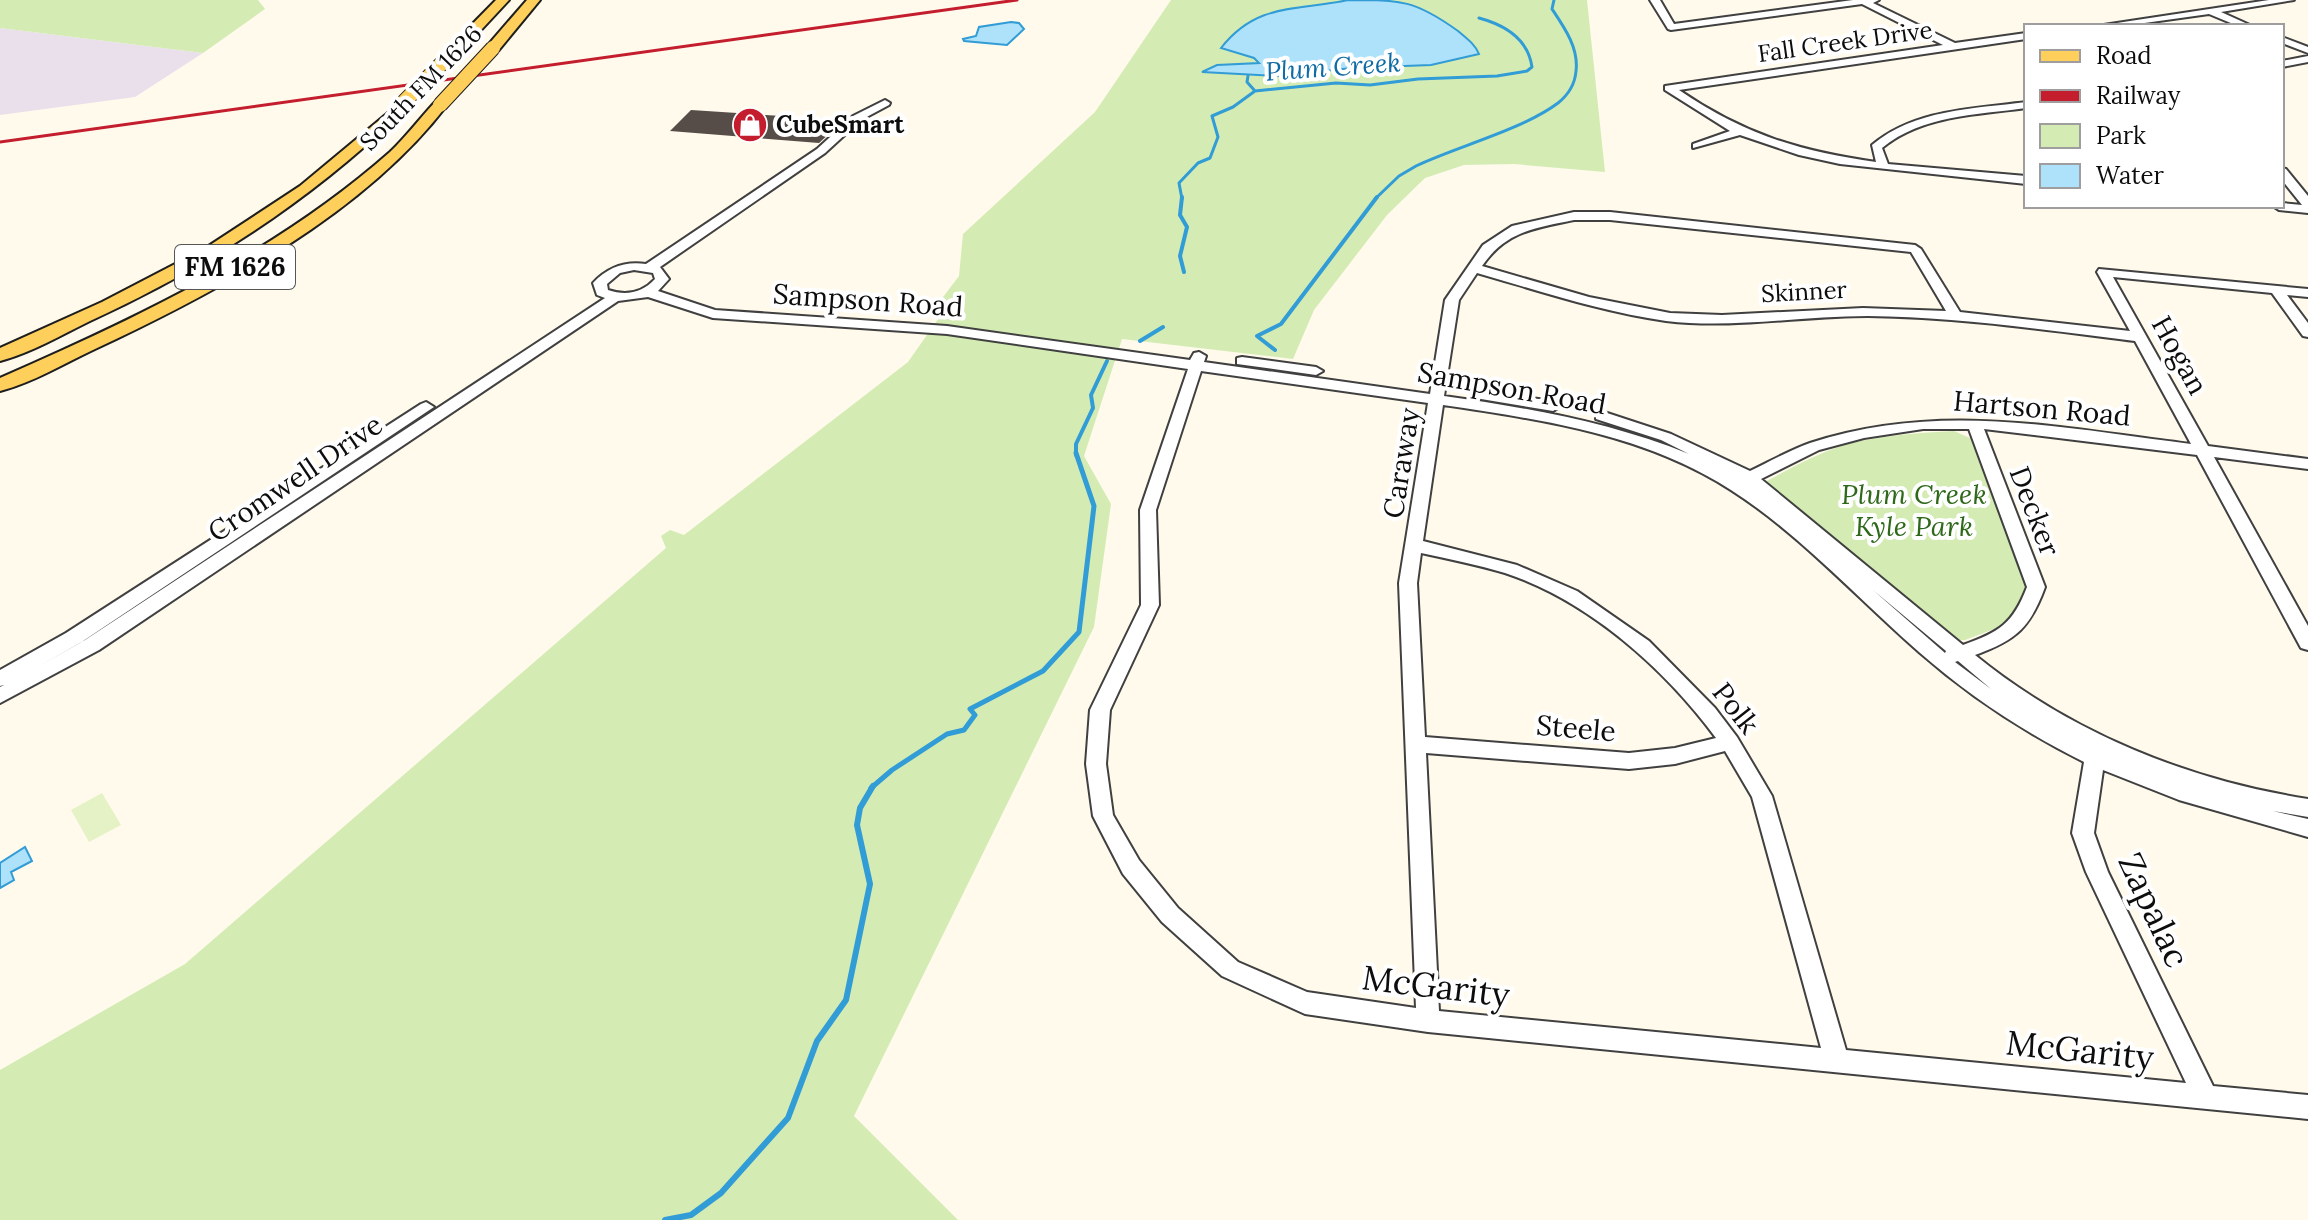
<svg xmlns="http://www.w3.org/2000/svg" width="2308" height="1220" viewBox="0 0 2308 1220" font-family="Lora,serif">
<rect width="100%" height="100%" fill="#fffaec"/>
<!-- industrial -->
<path fill="#eae0ec" d="M0,28l203,25 -68,44 -135,18z"/>
<!-- green -->
<path fill="#d4ecb4" d="M0,0h258l7,9 -62,44 -203,-25z
M1171,0h416l18,172 -91,-8 -50,1 -39,13 -38,37 -73,95 -21,49 -171,-20 -38,117 27,48 -17,123 -240,489 104,104h-958v-150l185,-106 481,-416 -5,-12 9,-6 14,5 224,-173 35,-50 -6,-2v-5l22,-29 4,-42 132,-122z
M1954,431l16,7 55,145 -1,13 -4,13 -18,17 -37,14h-9l-191,-154v-4c28,-15 56,-31 87,-39 33,-8 68,-10 102,-12z"/>
<!-- pitch -->
<path fill="#e5f2c6" d="M102,793l19,32 -32,17 -18,-32z"/>
<!-- water -->
<path fill="#aee1fa" stroke="#319cd5" stroke-width="2" d="M1348,0c54,0 67,0 110,31 8,7 17,13 21,23l-48,11 -79,3 -73,8 -77,-4 15,-7 42,-2 -5,-5 -33,-10c36,-46 76,-37 127,-48z
M1011,22l8,1 5,6 -17,16 -43,-4 -1,-2 13,-3 3,-9z
M25,847l7,14 -21,11 3,8 -14,8v-25z"/>
<g fill="none" stroke-linecap="round" stroke-linejoin="round">
<!-- stream-far3 -->
<path stroke="#319cd5" stroke-width="3" d="M1248,76l-1,6 8,9
M1182,199l-3,-16 19,-20 12,-5 8,-21 -6,-21 21,-9 22,-16 81,-8 34,2 48,-6 79,-3 30,-5 5,-4c-4,-28 -27,-42 -53,-49
M1375,199l24,-23 17,-10c42,-20 106,-36 142,-63 10,-8 17,-19 18,-32 3,-23 -12,-44 -24,-62l2,-9"/>
<!-- stream-far2 -->
<path stroke="#319cd5" stroke-width="4" d="M1182,197l-2,18 7,12 -7,29 4,16
M1140,341l23,-14
M1275,350l-18,-14 24,-12 96,-127
M1076,455v-11l17,-36 -2,-13 16,-34"/>
<!-- stream-far1 -->
<path stroke="#319cd5" stroke-width="5" d="M871,788l21,-18 55,-36 17,-4 11,-15 -5,-6 73,-38 36,-39 15,-126 -18,-53"/>
<!-- stream -->
<path stroke="#319cd5" stroke-width="6" d="M665,1220l26,-5 30,-22 67,-75 29,-77 29,-41 24,-116 -13,-59 3,-17 13,-22"/>
</g>
<!-- building -->
<path fill="#564d48" d="M691,110l136,9 -9,12 12,2 -11,10 -149,-12z"/>
<g fill="none" stroke-linecap="round" stroke-linejoin="round">
<!-- minor casing -->
<g stroke="#404040" stroke-width="4">
<path id="minor" d="M1650,0h10l14,24 179,-24h26l-6,3 82,40 71,-10v6l-347,51c64,44 120,61 197,72l-4,-17c43,-36 101,-36 154,-43v6c-49,7 -104,7 -144,40l6,16 138,12v8l-186,-20 -41,-9 -59,-20 -47,13v-4l37,-13 -65,-41v-4l278,-41 -81,-41 -191,26 -3,-1z
M2269,0h25l-73,12 31,14h-14l-29,-12 -86,12h-26z
M2282,37l26,10v6l-26,-10z
M2308,56v6l-26,5v-6z
M885,100l5,3 -1,2 -28,15 -36,33 -165,114 9,12 -11,12 57,19 232,16 243,34 4,-7 5,-1 7,4 -2,6 226,32 15,-94 38,-55 29,-19 62,-14h36l305,33 6,4 39,63 170,19 -33,-59 2,-3 209,20v8l-21,-2 21,28v14l-5,-1 -31,-43 -159,-16 95,169 100,13v10l-94,-12 94,169v24l-7,-2 -104,-193 -213,-26 61,158c-15,41 -29,53 -70,68 96,78 212,125 333,144v18l-35,-6 35,8v18l-129,-37 -76,-30 -9,63 14,39 105,214 95,9v24l-880,-87 -123,-18 -83,-38 -60,-54 -39,-48 -30,-58 -7,-52 4,-54 51,-105 -1,-95 48,-141 -241,-35 -234,-16 -65,-21 -30,4 -519,349 -99,53v-16l4,-2 -4,1v-16l66,-37 355,-229 5,-2 8,5 -354,236 -44,25 49,-28 520,-342 -8,-3 -4,-12c15,-16 32,-22 53,-19l171,-115 36,-33zM1574,220h36l301,32 35,59 -83,-3 -141,7 -52,-2 -81,-16 -107,-31c24,-35 53,-38 92,-46zM634,270l19,3 2,6c-13,14 -29,17 -47,11l-1,-6 13,-11zM1477,273c63,18 125,39 189,48 67,8 135,-5 202,-5 89,1 178,14 267,25l56,103c-130,-16 -252,-43 -381,-1 -20,7 -41,19 -60,28l-79,-37 -70,-23 -5,2v6l65,21 28,14c-79,-32 -160,-46 -245,-58l15,-96zM1201,371l227,32 -29,180 17,425 -109,-16 -69,-30 -60,-54 -39,-48 -26,-45 -7,-51 4,-54 49,-105 -3,-95zM1443,405c100,15 201,29 288,85 69,44 126,108 188,162 50,44 105,80 165,110l-12,71 14,39 100,211 -340,-33 -74,-254 -35,-59 -22,-29 -66,-67 -72,-50 -60,-26 -94,-24zM1923,429h46l58,158c-14,37 -28,45 -64,58l-202,-166 58,-29 45,-12zM1421,553c28,6 57,12 84,20 84,28 159,95 211,165l-41,10 -46,5 -204,-16 -8,-154zM1873,590l73,61 -1,2zM1958,661l33,28 -36,-27zM1725,751l27,46 69,251 -382,-37 -13,-258 203,16 46,-5z
M2282,168l4,1 22,27v17l-29,-3 -6,-4h9v-3l20,2 -20,-25z
M1242,357l74,10 7,4 -7,4 -79,-11v-6z
M1480,391l73,10 8,5 -8,5 -78,-13 -2,-3z"/>
</g>
<!-- major casing -->
<g stroke="#1e1e1e" stroke-width="4">
<path id="major" d="M496,0h13l-54,58h-10v-6z
M527,0h13l-42,51h-10v-6z
M440,101l7,4c-84,110 -229,186 -352,244 -30,14 -63,34 -95,42v-13c137,-60 277,-126 390,-226 16,-15 30,-34 45,-50z
M395,107l7,4 -2,3c-94,90 -193,153 -310,207 -29,14 -59,32 -90,40v-13l102,-46 102,-53 96,-63z"/>
</g>
<!-- minor -->
<use href="#minor" fill="#fff" fill-rule="evenodd"/>
<!-- major -->
<use href="#major" fill="#ffcf5c" fill-rule="evenodd"/>
<!-- rail -->
<path stroke="#c41d2d" stroke-width="3" d="M0,142l1017,-142"/>
<!-- major-bridge casing -->
<g stroke="#1e1e1e" stroke-width="16" stroke-linecap="butt">
<path id="major-bridge" d="M440,105l53,-57
M395,111l55,-56"/>
</g>
<!-- major-bridge -->
<use href="#major-bridge" stroke="#ffcf5c" stroke-width="14"/>
</g>
<!-- icons -->
<defs>
<g id="shop-disc" transform="scale(1.8)"><circle r="9.5" fill="#c41d2d" stroke="#fff"/><path d="M-5-2.5h2.3a2.7 3.5 0 0 1 5.4 0H5L5.5 6h-11ZM-1.5-2.5h3a1.5 2.3 0 0 0-3 0Z" fill="#fff"/></g>
</defs>
<g fill-rule="evenodd">
<use href="#shop-disc" x="750" y="125"/>
</g>
<g text-anchor="middle" stroke-width="8" stroke-linejoin="round" paint-order="stroke">
<!-- far-street labels -->
<g font-size="24" fill="#0d0d0d" stroke="#fff">
<text transform="translate(1845 42) rotate(-8)" y="8">Fall Creek Drive</text>
<text transform="translate(421 88) rotate(-46)" y="8">South FM 1626</text>
<text transform="translate(1804 292) rotate(-3)" y="8">Skinner</text>
</g>
<!-- far-poi labels -->
<g font-size="24" font-weight="bold" fill="#0d0d0d" stroke="#fff" text-anchor="start">
<text x="776" y="133">CubeSmart</text>
</g>
<!-- far-water labels -->
<g font-size="26" font-style="italic" fill="#0f6ba5" stroke="#fff">
<text transform="translate(1333 67) rotate(-4)" y="9">Plum Creek</text>
</g>
<!-- shield labels -->
<rect fill="#fff" stroke="#565656" stroke-width="2" x="175" y="245" width="120" height="44" rx="6"/>
<g font-size="26" font-weight="bold" fill="#0d0d0d">
<text x="235" y="276">FM 1626</text>
</g>
<!-- street labels -->
<g font-size="28" fill="#0d0d0d" stroke="#fff">
<text transform="translate(868 300) rotate(4)" y="10">Sampson Road</text>
<text transform="translate(2180 355) rotate(61)" y="10">Hogan</text>
<text transform="translate(1512 388) rotate(10)" y="10">Sampson Road</text>
<text transform="translate(2042 408) rotate(5)" y="10">Hartson Road</text>
<text transform="translate(1401 463) rotate(-81)" y="10">Caraway</text>
<text transform="translate(295 478) rotate(-34)" y="10">Cromwell Drive</text>
<text transform="translate(2035 511) rotate(69)" y="10">Decker</text>
<text transform="translate(1736 708) rotate(52)" y="10">Polk</text>
<text transform="translate(1576 728) rotate(5)" y="10">Steele</text>
</g>
<!-- park labels -->
<g font-size="28" font-style="italic" fill="#2e6819" stroke="#fff">
<text x="1914" y="504">Plum Creek<tspan x="1914" dy="32">Kyle Park</tspan></text>
</g>
<!-- near-street labels -->
<g font-size="34" fill="#0d0d0d" stroke="#fff">
<text transform="translate(2154 910) rotate(65)" y="12">Zapalac</text>
<text transform="translate(1436 986) rotate(7)" y="12">McGarity</text>
<text transform="translate(2080 1050) rotate(6)" y="12">McGarity</text>
</g>
</g>
<!-- legend -->
<rect x="2024" y="24" width="260" height="184" fill="#ffffff" stroke="#9e9e9e" stroke-width="2"/>
<rect x="2040" y="50" width="40" height="12" fill="#ffcf5c" stroke="#9e9e9e" stroke-width="2"/>
<text x="2096" y="64" font-size="24" fill="#0d0d0d">Road</text>
<rect x="2040" y="90" width="40" height="12" fill="#c41d2d" stroke="#9e9e9e" stroke-width="2"/>
<text x="2096" y="104" font-size="24" fill="#0d0d0d">Railway</text>
<rect x="2040" y="124" width="40" height="24" fill="#d4ecb4" stroke="#9e9e9e" stroke-width="2"/>
<text x="2096" y="144" font-size="24" fill="#0d0d0d">Park</text>
<rect x="2040" y="164" width="40" height="24" fill="#aee1fa" stroke="#9e9e9e" stroke-width="2"/>
<text x="2096" y="184" font-size="24" fill="#0d0d0d">Water</text>
</svg>
